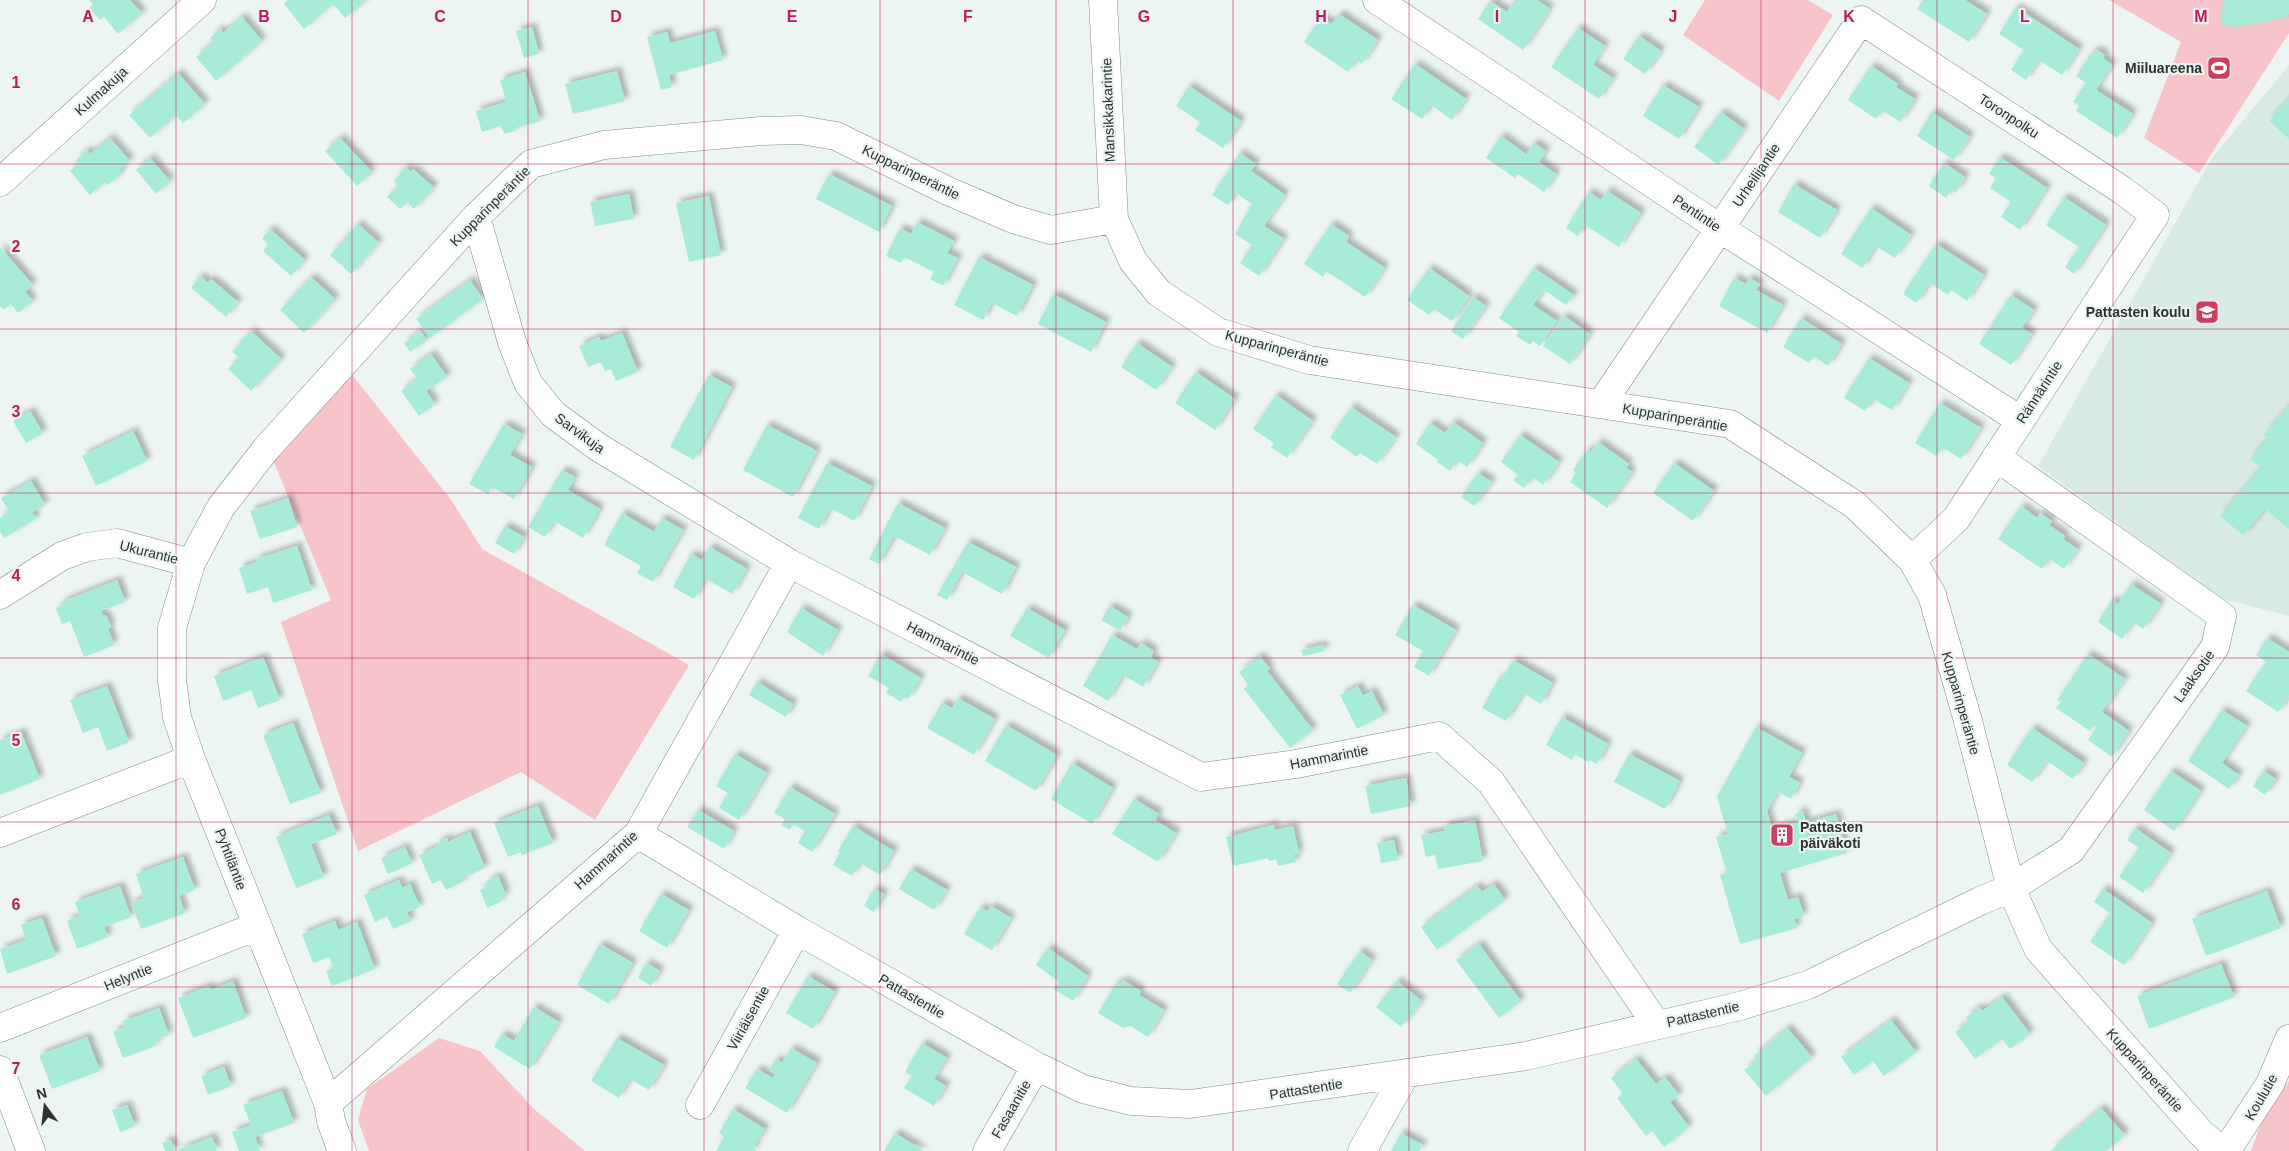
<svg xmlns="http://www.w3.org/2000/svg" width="2289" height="1151" viewBox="0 0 2289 1151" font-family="Helvetica,sans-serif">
<defs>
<filter id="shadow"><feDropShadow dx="4.5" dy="-4.5" stdDeviation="2.5" flood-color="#0004"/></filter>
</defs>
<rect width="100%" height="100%" fill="#ecf5f2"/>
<!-- built -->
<path fill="#d8eae4" d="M2289,65v551l-69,-18 -182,-132 174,-308z"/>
<!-- green -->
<path fill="#f7c4ca" d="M1705,0h103l25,15 -54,86 -96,-66z
M2109,0h180v33l-90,140 -55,-35 37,-96z
M350,372l102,129 30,48 207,116 -94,155 -74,-48 -163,79 -77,-229 50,-22 -58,-140z
M439,1038l41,13 54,58 51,42h-216l-11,-31 9,-31z
M2289,1081v70h-38l13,-36z"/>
<!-- building -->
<path fill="#a6ecd9" filter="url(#shadow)" d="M89,0h41l12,13 -24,21 -14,-17 -4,3 -11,-12 4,-3z
M288,0h79l-22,18 -12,-14 -29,25 -20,-25z
M1515,0h22l13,9 -27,41 -45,-31 12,-18 17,11z
M1923,0h42l22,14 -18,28 -52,-33z
M2223,0h66v14l-4,4 -49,9 -15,-2z
M2016,7l63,42 -17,26 -23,-15 -13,20 -15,-10 13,-20 -25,-16z
M1339,14l39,26 -16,24 -6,-4 -8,12 -44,-30 17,-25 11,7z
M242,17l20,24 -46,40 -20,-24 18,-15 -4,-4 10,-9 3,4z
M532,27l7,27 -15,4 -8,-27z
M1578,28l27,18 -12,19 20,13 -14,21 -48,-32z
M715,31l8,29 -54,15 3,12 -11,3 -14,-53 20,-5 3,11z
M1639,36l22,15 -16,23 -22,-15z
M2097,50l8,5 -2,3 9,7 -16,25 37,24 -16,24 -41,-27 3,-5 -6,-4 13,-19 -10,-7 17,-25 2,2z
M1415,64l51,35 -14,21 -21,-15 -9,14 -31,-20z
M1871,66l27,18 -2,3 19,12 -15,23 -18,-12 -6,9 -28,-19z
M617,71l8,30 -52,13 -8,-30z
M525,72l15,49 -24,7 1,2 -12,4 -5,-8 -18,6 -6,-21 30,-9 -6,-22z
M178,73l27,31 -22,19 -7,-8 -26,23 -21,-23z
M1663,85l36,22 -20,32 -36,-23z
M1189,86l52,35 -18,27 -28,-18 5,-8 -24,-16z
M2289,98v41l-20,-18z
M1721,112l23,17 -26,36 -24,-18z
M1932,112l38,25 -16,23 -37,-24z
M1501,136l25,18 8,-11 12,8 -7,11 17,12 -12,18 -26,-18 -3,4 -29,-20z
M110,138l20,23 -11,9 3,3 -14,12 -3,-3 -15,13 -20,-24 9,-8 -3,-3 11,-10 3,4z
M340,138l32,34 -15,14 -32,-35z
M1240,153l16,11 -5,7 34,24 -21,31 20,13 -25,37 -19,-13 12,-18 -17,-11 17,-30 -16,-11 -8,12 -16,-10z
M2000,157l47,31 -27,42 -19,-13 10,-15 -21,-14 6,-10 -7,-4z
M150,158l20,23 -14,13 -20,-24z
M1944,163l21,14 -9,15 -4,-3 -6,9 -17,-12z
M406,167l5,5 2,-3 21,19 -20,21 -7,-7 -7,7 -13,-12 11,-12 -4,-4z
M829,174l63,32 -13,26 -63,-33z
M1794,184l43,26 -17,28 -42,-26z
M1607,191l34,22 -22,34 -34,-22 -7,11 -12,-8 23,-36 12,8z
M629,194l5,25 -39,7 -5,-24z
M709,196l12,59 -32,7 -13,-59z
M2064,197l42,28 -32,49 -9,-7 14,-20 -33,-22z
M1871,208l40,27 -16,23 -19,-12 -14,22 -21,-14z
M917,222l37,19 -7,12 11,5 -15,28 -13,-7 4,-7 -30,-15 -3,6 -15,-7 14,-28 11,6z
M358,224l21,19 -28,31 -21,-19z
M1331,224l18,12 -3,6 39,26 -20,29 -39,-26 -3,6 -19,-13z
M270,229l35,31 -14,16 -28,-25 5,-7 -6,-5z
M1936,244l48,31 -17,26 -16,-11 -3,5 -18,-12 -14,20 -13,-9z
M0,247l33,38 -8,7 8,9 -15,12 -7,-9 -7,6 -4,-4z
M979,257l54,28 -16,31 -25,-13 -9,17 -29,-15z
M1429,268l40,28 -17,25 -18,-12 -5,6 -22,-15z
M1534,268l40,27 -8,10 -22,-15 -11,15 24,16 -17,25 -7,-5 -3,4 -14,-9 3,-4 -20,-14z
M200,276l8,7 3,-4 27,23 -12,15 -35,-29z
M311,277l24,22 -31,34 -24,-23z
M1734,278l12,6 3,-6 11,6 -4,6 27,15 -16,28 -48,-27z
M470,280l13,19 -53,39 -14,-19z
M1053,294l53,28 -15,30 -53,-28z
M2011,295l23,15 -12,18 10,6 -21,31 -32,-21z
M1473,297l13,9 -23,33 -12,-8z
M1564,316l26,18 -20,30 -27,-18z
M1801,318l41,26 -14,22 -15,-10 -4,7 -26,-16z
M251,331l30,28 -30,32 -23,-22 11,-11 -7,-6z
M420,331l7,9 -17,12 -6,-9z
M622,333l16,39 -22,9 -5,-12 -6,2 -4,-9 -13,5 -9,-21 20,-9 2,4z
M1137,343l35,24 -16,23 -35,-23z
M431,354l16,23 -21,14 9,13 -16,12 -18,-25 16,-13 -7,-9z
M1869,358l40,25 -17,27 -19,-11 -8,12 -21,-13z
M1196,372l39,27 -20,31 -40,-27z
M709,375l23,12 -38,73 -24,-13z
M1276,395l37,26 -26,37 -16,-11 3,-4 -21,-14z
M1940,403l41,25 -20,31 -19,-12 -6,9 -21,-13z
M2289,406v123l-24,-20 -22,26 -23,-19 41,-48 -11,-9 18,-21 -4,-3z
M1351,407l45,30 -19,27 -17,-11 -3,4 -27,-19z
M30,411l13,22 -17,10 -13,-22z
M1453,422l30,21 -16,24 -10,-7 -7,11 -13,-9 1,-2 -22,-16 14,-21 15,10z
M504,424l18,10 -12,21 22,12 -18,32 -22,-12 -4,7 -19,-10z
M767,425l50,26 -24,46 -50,-27z
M133,431l14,30 -51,25 -14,-30z
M1520,435l39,27 -16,23 -11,-8 -8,11 -11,-8 5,-5 -17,-13z
M1598,442l31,22 -3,4 6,4 -25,36 -37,-26 6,-9 -3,-3 15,-21 3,3z
M827,463l45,23 -18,35 -24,-13 -11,21 -21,-11z
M1674,463l40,28 -21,30 -40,-28z
M562,470l13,7 -7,13 32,19 -17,29 -29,-17 -9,16 -17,-10z
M1478,473l14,9 -18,24 -13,-9z
M31,481l14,24 -13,7 4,7 -32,19 -4,-7v-13l9,-6 -8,-14z
M288,498l9,29 -37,12 -10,-28z
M898,503l47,25 -15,27 -36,-19 -15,28 -10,-5z
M2021,506l16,12 3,-5 12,8 -3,4 16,11 -2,3 15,10 -14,20 -15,-10 -7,10 -44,-30z
M622,513l32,19 8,-14 21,12 -30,52 -16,-9 4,-7 -37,-21z
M505,526l19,11 -10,17 -19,-11z
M968,542l48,25 -14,27 -40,-22 -15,28 -10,-5z
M297,546l15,44 -39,13 -5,-16 -21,7 -8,-26 18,-6 -1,-3z
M710,547l37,22 -15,25 -26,-15 -12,20 -21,-12 18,-33 11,6z
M117,580l8,22 -24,9 2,5 3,-1 5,12 -3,1 6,17 -30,12 -14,-36 -8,3 -6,-16 7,-3 -1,-3z
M2131,584l30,20 -18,25 -10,-7 -11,17 -24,-17 14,-22 6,4z
M1413,605l43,25 -27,46 -15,-9 9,-16 -28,-16z
M1110,606l18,11 -8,14 -19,-11z
M801,608l37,22 -15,26 -36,-24z
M1027,608l38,22 -16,28 -39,-22z
M1112,635l25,14 4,-6 13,8 -3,6 7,5 -15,25 -20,-12 -15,26 -25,-15z
M2267,638l22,14v44l-11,16 -32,-21 20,-29 -10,-7z
M1323,645l2,6 -22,5 -2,-6z
M881,654l40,24 -13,21 -4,-2 -3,5 -15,-9 3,-5 -21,-12z
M2088,654l37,25 -23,33 27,19 -17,26 -24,-17 9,-13 -3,-2 -4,6 -34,-23 5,-6 -4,-2z
M1260,656l10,13 -3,2 46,59 -23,18 -46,-59 4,-4 -9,-13z
M263,657l17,43 -22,8 -7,-18 -28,11 -9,-25z
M1513,660l40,23 -12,21 -18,-11 -17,28 -24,-13 17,-30 3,1z
M757,682l36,22 -7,13 -37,-22z
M107,686l22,56 -22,9 -9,-24 -15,6 -13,-33z
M1358,686l5,10 9,-5 12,24 -27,14 -17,-34z
M958,698l37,21 -21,36 -47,-27 15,-25 10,5z
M2222,710l25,16 -25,37 17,12 -10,14 -41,-28z
M1562,717l46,27 -11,20 -8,-4 -1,2 -13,-8 -3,6 -26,-15z
M293,723l28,70 -31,11 -27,-69z
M1006,725l51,30 -21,36 -51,-30z
M1756,727l46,26 -13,24 11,6 -9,16 -13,-7 -11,19 5,18 25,-7 -2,-8 8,-3 3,12 30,-9 11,39 -67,20 8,27 10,-3 6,19 -10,3 3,9 -57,16 -20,-69 7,-2 -11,-36 12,-3 -11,-37z
M2032,728l52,35 -11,16 -26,-18 -15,21 -25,-17z
M21,732l19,47 -40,16v-55z
M735,754l32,19 -28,47 -20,-12 9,-15 -12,-7z
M1629,754l51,27 -15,28 -51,-27z
M1072,763l41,25 -21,36 -41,-25z
M2171,771l30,20 -27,40 -30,-21z
M2263,771l13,8 -11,16 -12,-9z
M1406,778l5,28 -40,8 -6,-28z
M790,787l45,27 -23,38 -14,-9 7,-12 -12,-7 -3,6 -9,-5 4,-6 -11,-6z
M1134,799l25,15 -4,6 21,13 -18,29 -46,-28z
M538,806l15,37 -31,12 -1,-3 -13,5 -14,-34z
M698,810l36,21 -10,18 -37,-22z
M329,815l8,19 -26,10 13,33 -28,11 -20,-51z
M1475,820l8,41 -45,8 -3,-14 -9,2 -5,-22 24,-4 -1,-5z
M1274,825l1,5 18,-4 6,28 -5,1 2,7 -18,4 -2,-7 -7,2 -1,-3 -35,8 -7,-29z
M853,826l41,25 -14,24 -20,-12 -8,13 -19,-11 7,-13 -2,-1z
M2135,828l36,25 -28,40 -24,-16 20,-29 -12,-8z
M470,832l15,36 -22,10 1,3 -18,9 -5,-10 -9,4 -13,-29 19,-9 -1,-3 10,-5 1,4z
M1394,840l4,20 -17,3 -4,-20z
M405,847l7,16 -24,11 -7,-16z
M183,857l12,33 -16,6 6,17 -44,16 -10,-26 13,-5 -8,-24z
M911,869l36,21 -13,20 -35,-21z
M498,876l8,19 -6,3 2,3 -15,7 -7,-18 8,-4 -2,-4z
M399,880l3,8 8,-4 10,23 -13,5 4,9 -18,8 -6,-13 -12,6 -11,-27z
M1494,884l11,16 -68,50 -16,-23 56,-41 5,6z
M120,886l11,31 -27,10 4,10 -31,12 -10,-28 13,-5 -5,-14z
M874,889l10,5 -10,18 -10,-6z
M2103,889l49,34 -28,42 -34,-23 20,-29 -16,-11z
M2267,891l14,37 -75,28 -14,-37z
M661,894l28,16 -22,38 -28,-17z
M991,906l20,12 -19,32 -28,-16 16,-27 8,4z
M42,918l14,38 -49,18 -7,-25 26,-9 -5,-15z
M335,921l3,9 19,-8 18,47 -43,17 -6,-15 7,-3 -4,-11 -16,6 -11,-29z
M600,944l33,19 -24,41 -32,-19z
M1479,944l42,57 -22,17 -43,-58z
M1048,948l40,28 -15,25 -19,-12 5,-7 -23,-17z
M1360,951l12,9 -22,33 -13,-9z
M646,963l14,8 -9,15 -13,-8z
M2221,964l13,33 -85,32 -12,-33z
M808,976l27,16 -22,37 -27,-16z
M1123,980l18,11 -2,4 25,15 -16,27 -18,-11 -7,2 -25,-15 19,-31 4,2z
M233,981l13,37 -53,20 -15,-40 31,-12 2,4z
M1397,981l25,20 -21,26 -25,-20z
M2002,997l28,37 -20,15 -8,-10 -27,20 -20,-27 14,-11 -3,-4 13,-10 3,4z
M534,1007l25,15 -29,47 -36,-22 8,-13 12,7z
M159,1008l10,27 -11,4 -3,7 -32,12 -10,-26 12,-5 -2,-6z
M1891,1020l25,32 -32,24 -11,-15 -19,14 -13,-18z
M1787,1028l25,29 -46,39 -22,-26 13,-10 -3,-4z
M87,1037l13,34 -48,18 -13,-34z
M617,1038l47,27 -15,25 -19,-11 -11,19 -28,-17z
M922,1043l25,15 -13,21 12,7 -12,20 -30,-18 8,-12 -7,-4z
M791,1048l26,15 -30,50 -42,-25 12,-19 16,9 2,-4 -6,-4 7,-11 6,4z
M1636,1059l20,25 9,-7 14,18 -9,7 19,25 -25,20 -12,-16 -6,5 -29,-38 6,-4 -12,-16z
M224,1067l7,19 -23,9 -7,-19z
M282,1091l12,32 -39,14 5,14h-21l-7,-19 19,-7 -8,-20z
M127,1105l8,21 -15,6 -8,-22z
M2101,1108l24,27 -19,16h-56z
M733,1109l32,20 -12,19 4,3h-41l8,-14 -5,-4z
M895,1133l29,18h-40z
M1401,1133l22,12 -4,6h-28z
M212,1137l5,14h-52l-3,-8 9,-3 4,11z"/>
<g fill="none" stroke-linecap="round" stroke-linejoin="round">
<!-- minor casing -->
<g stroke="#828b88" stroke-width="29">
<path id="minor" d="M1103,0l11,219 19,42 26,32 59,39 91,28 421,64 125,81 57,55 20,35 36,126 43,167 27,61 163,184 20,18
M1377,0l344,229 299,191
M0,182l202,-182
M476,217l36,125 16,41 25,31 45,33 191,116
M1601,404l260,-384 261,170 33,25 -199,304 -44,41
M0,595l62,-39 25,-9 30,-4 74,20
M191,759l-14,-42 -5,-37v-52l19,-65 30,-56 45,-58 210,-232 55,-53 73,-19 157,-14 40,-1 35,6 112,55 65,28 38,11 63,-11
M0,833l191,-74 137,344 3,18 11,30
M638,834l159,96 239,136 47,23 48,12 59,3 336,-48 214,-50 68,-21 172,-84 31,-13 60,-38 144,-203 7,-31 -226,-159
M0,1028l257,-102
M0,1070l31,81
M328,1103l310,-269 151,-271 412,214 95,-13 143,-28 52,46 165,242
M700,1105l97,-175
M987,1151l49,-85
M1362,1151l44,-78
M2226,1151l44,-67 19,-45"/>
</g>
<!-- minor -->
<use href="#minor" stroke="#fff" stroke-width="28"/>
</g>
<!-- grid -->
<path fill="none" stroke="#c2185b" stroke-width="1" stroke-opacity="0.55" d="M176,0v1151M352,0v1151M528,0v1151M704,0v1151M880,0v1151M1056,0v1151M1233,0v1151M1409,0v1151M1585,0v1151M1761,0v1151M1937,0v1151M2113,0v1151M0,164h2289M0,329h2289M0,493h2289M0,658h2289M0,822h2289M0,987h2289"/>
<!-- icons -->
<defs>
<g id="stadium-square" transform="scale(1.25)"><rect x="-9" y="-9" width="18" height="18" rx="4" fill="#cc3d5f" stroke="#ecf5f2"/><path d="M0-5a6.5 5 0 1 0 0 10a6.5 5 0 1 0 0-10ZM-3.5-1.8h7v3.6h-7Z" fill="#fff"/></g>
<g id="school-square" transform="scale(1.25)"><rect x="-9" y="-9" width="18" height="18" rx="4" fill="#cc3d5f" stroke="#ecf5f2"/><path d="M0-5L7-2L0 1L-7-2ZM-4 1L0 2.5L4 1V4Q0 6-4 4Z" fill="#fff"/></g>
<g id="building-square" transform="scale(1.25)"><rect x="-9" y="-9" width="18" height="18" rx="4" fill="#cc3d5f" stroke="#ecf5f2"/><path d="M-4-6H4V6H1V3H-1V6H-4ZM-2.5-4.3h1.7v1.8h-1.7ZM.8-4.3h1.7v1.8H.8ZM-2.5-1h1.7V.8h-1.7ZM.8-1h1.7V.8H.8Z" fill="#fff"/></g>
</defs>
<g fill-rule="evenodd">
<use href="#stadium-square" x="2219" y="68"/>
<use href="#school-square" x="2207" y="312"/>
<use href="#building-square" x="1782" y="835"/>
</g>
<g text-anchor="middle" stroke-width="4.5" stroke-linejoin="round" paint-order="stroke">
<!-- poi labels -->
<g font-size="14" font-weight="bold" fill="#2d312f" stroke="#ecf5f2" text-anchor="end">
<text x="2202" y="73">Miiluareena</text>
<text x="2190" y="317">Pattasten koulu</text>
<text x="1800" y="832" text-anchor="start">Pattasten<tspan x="1800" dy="16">päiväkoti</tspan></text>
</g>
<!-- street labels -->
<g font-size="14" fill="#2d312f" stroke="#ecf5f2">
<text transform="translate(101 91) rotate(-42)" y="5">Kulmakuja</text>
<text transform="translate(1108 110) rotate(-92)" y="5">Mansikkakarintie</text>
<text transform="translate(2009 116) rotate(33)" y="5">Toronpolku</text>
<text transform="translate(911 172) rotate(26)" y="5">Kupparinperäntie</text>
<text transform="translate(1756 175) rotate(-56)" y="5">Urheilijantie</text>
<text transform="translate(490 206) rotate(-45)" y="5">Kupparinperäntie</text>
<text transform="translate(1697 213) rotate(34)" y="5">Pentintie</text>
<text transform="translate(1277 348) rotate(15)" y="5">Kupparinperäntie</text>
<text transform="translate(2039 392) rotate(-57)" y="5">Rännärintie</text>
<text transform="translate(1675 417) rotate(10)" y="5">Kupparinperäntie</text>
<text transform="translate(580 433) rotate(36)" y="5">Sarvikuja</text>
<text transform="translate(149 552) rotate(14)" y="5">Ukurantie</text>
<text transform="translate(943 643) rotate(27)" y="5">Hammarintie</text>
<text transform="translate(2194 676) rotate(-55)" y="5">Laaksotie</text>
<text transform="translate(1961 703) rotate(74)" y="5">Kupparinperäntie</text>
<text transform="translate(1329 757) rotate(-11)" y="5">Hammarintie</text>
<text transform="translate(231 859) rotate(69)" y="5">Pyhtiläntie</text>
<text transform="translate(606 860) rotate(-42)" y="5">Hammarintie</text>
<text transform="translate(128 977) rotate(-22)" y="5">Helyntie</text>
<text transform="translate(912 996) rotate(30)" y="5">Pattastentie</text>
<text transform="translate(1703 1014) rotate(-13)" y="5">Pattastentie</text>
<text transform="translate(748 1018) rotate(-61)" y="5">Viiriäisentie</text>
<text transform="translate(2145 1070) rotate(48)" y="5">Kupparinperäntie</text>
<text transform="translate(1306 1089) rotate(-9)" y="5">Pattastentie</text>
<text transform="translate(2261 1097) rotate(-60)" y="5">Koulutie</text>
<text transform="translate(1011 1109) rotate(-60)" y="5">Fasaanitie</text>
</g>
</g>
<g font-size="16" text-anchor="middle" font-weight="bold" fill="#c2185b" stroke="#ecf5f2" stroke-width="4.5" stroke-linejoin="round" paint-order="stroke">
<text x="88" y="22">A</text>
<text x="264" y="22">B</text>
<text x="440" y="22">C</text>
<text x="616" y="22">D</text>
<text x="792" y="22">E</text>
<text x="968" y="22">F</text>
<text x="1144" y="22">G</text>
<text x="1321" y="22">H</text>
<text x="1497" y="22">I</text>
<text x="1673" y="22">J</text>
<text x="1849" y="22">K</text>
<text x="2025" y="22">L</text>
<text x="2201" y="22">M</text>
<text x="16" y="88">1</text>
<text x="16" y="252">2</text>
<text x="16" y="417">3</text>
<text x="16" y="581">4</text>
<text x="16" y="746">5</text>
<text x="16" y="910">6</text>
<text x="16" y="1074">7</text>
</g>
<!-- north arrow -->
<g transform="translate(45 1106) rotate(345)" stroke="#ecf5f2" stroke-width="4" paint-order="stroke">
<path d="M0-4L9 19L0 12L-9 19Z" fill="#2d312f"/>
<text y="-8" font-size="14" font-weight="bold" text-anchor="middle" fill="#2d312f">N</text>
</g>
</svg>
